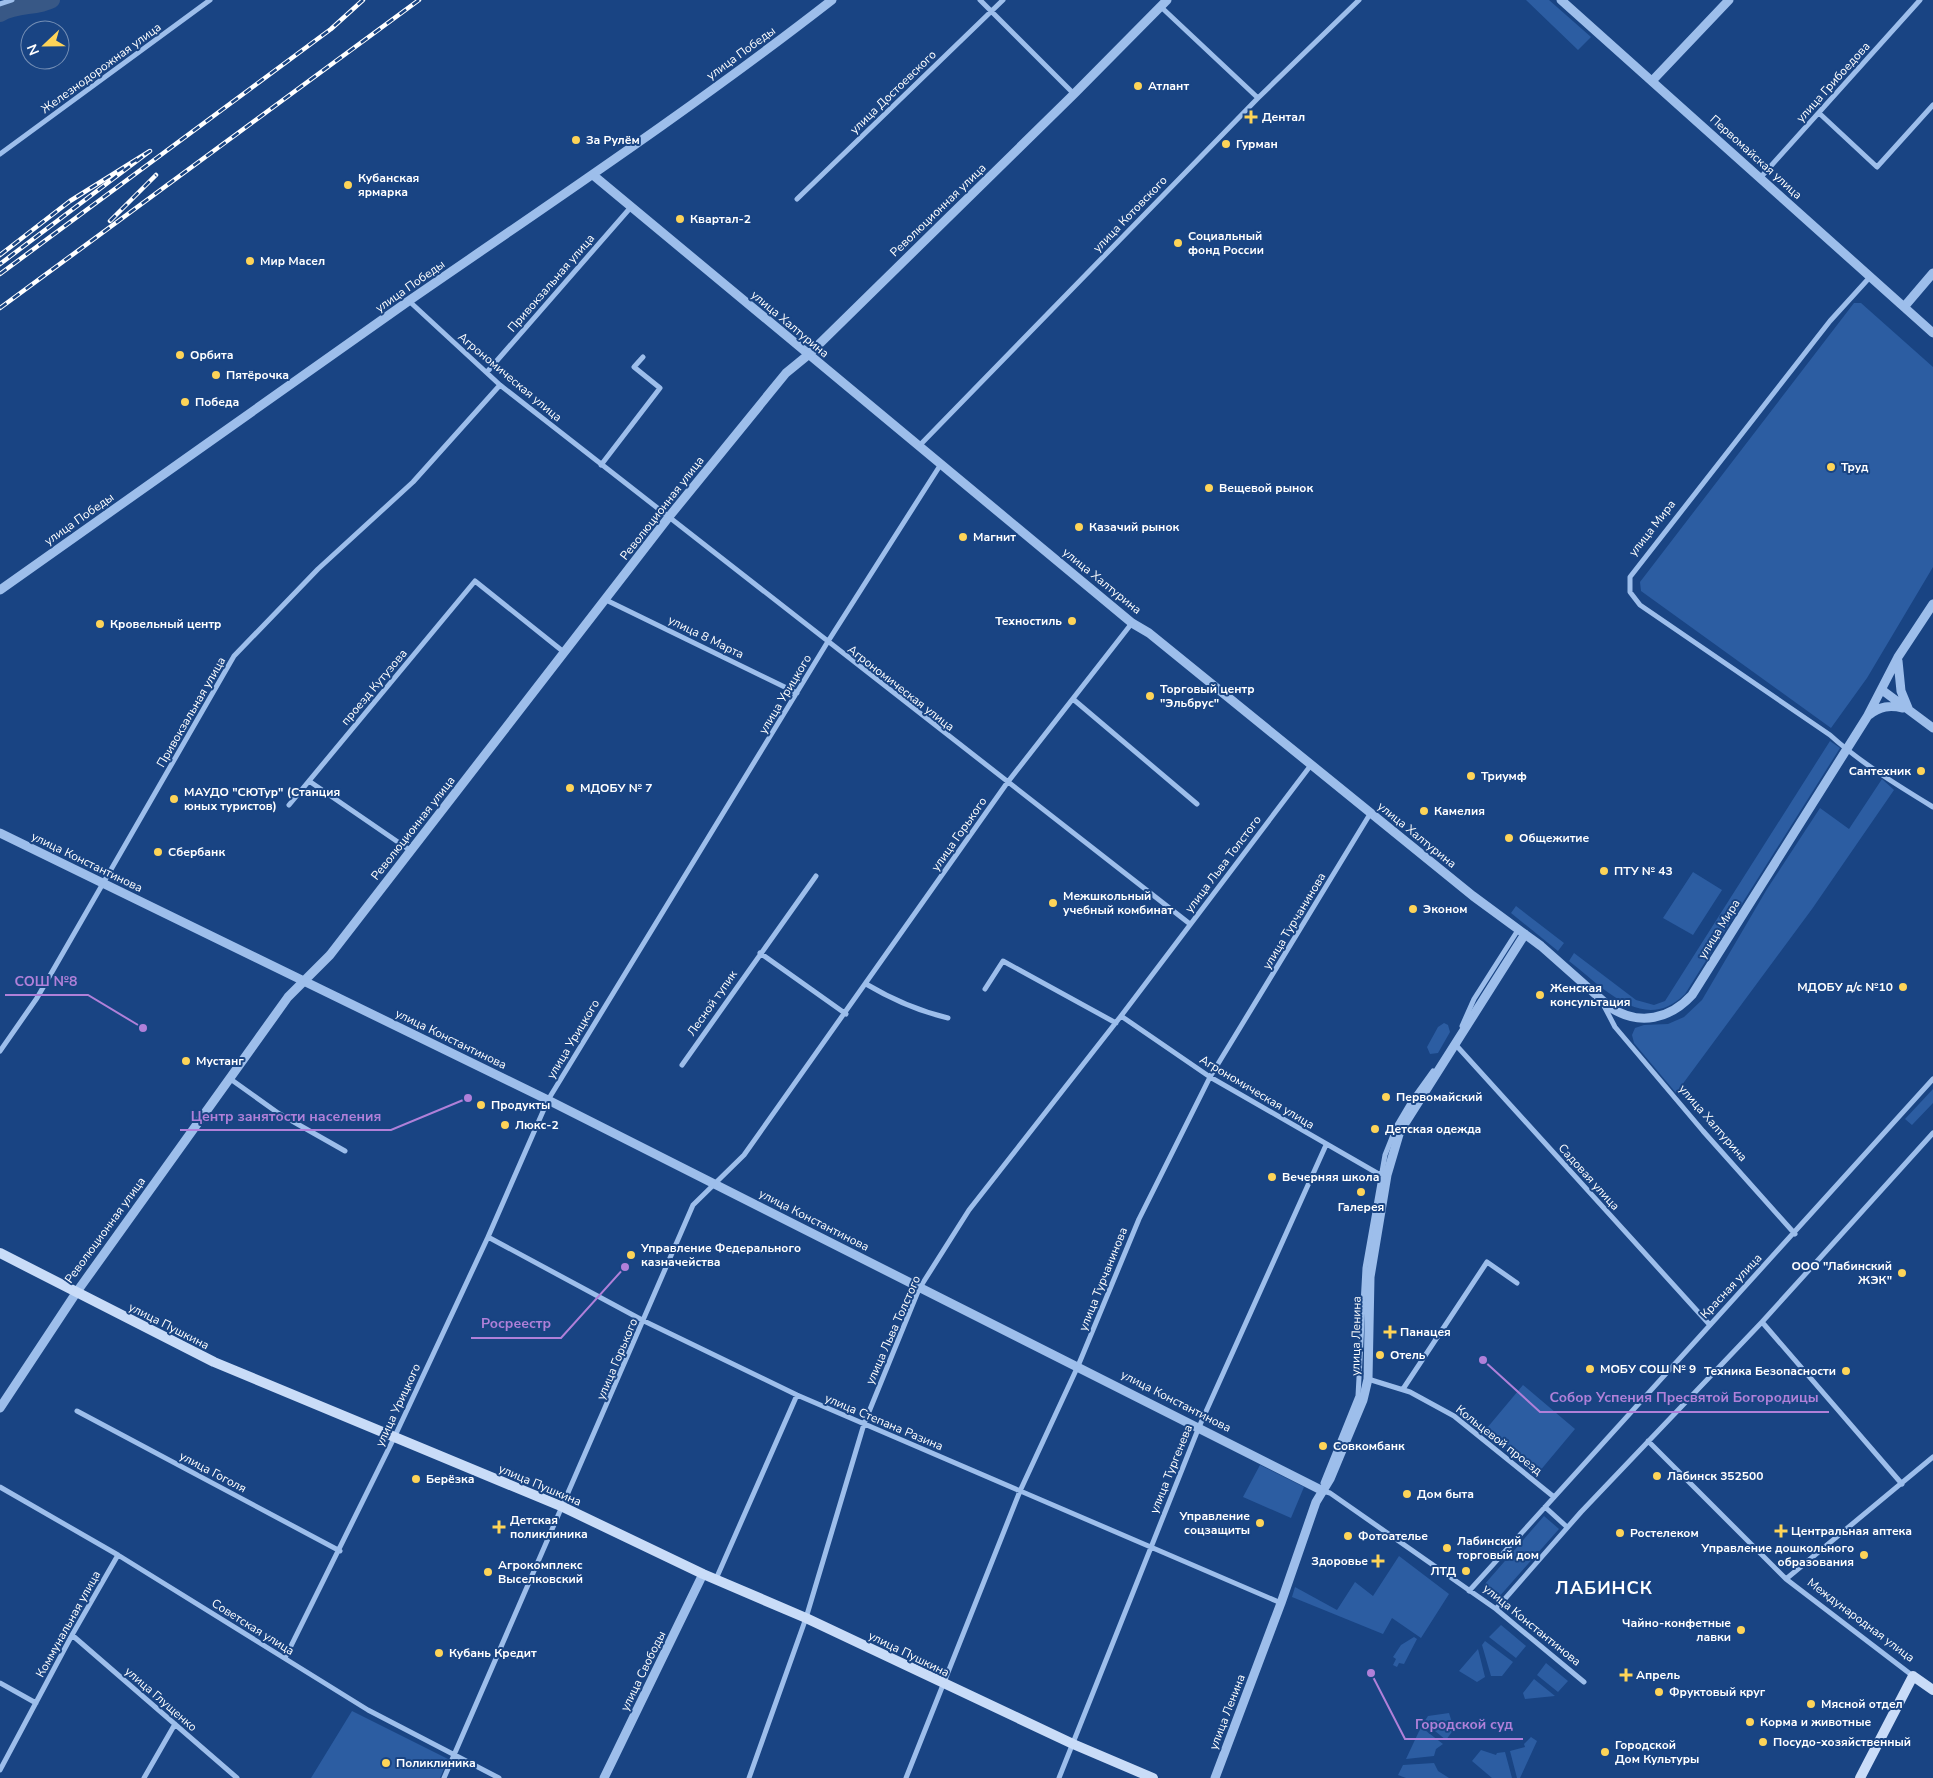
<svg xmlns="http://www.w3.org/2000/svg" width="1933" height="1778" viewBox="0 0 1933 1778" font-family="'Nunito Sans',sans-serif">
<rect width="100%" height="100%" fill="#194483"/>
<!-- green -->
<path fill="#2c5da2" d="M1526,0h23l42,37 -13,13z
M1854,303h7l72,64v200l-66,111 -36,50 -190,-137 -1,-9z
M1830,741l10,7 -155,246c-41,41 -82,-7 -116,-33l5,-8 62,47 18,5 11,-4z
M1882,779l12,11 -82,119 -136,184 -42,-50 -2,-8 3,-7 9,-3 24,-1 16,-7 18,-17 65,-111 53,-81 29,21z
M1693,872l29,18 -29,45 -30,-17z
M1516,906l48,37 -6,8 -47,-38z
M1444,1023l4,2 2,7 -12,21 -8,1 -3,-7 11,-20z
M1933,1089v14l-21,22 -7,-6z
M1523,1385l52,44 -36,43 -52,-44z
M1260,1465l44,22 -13,31 -48,-21z
M1544,1516l15,13 -61,69 -14,-13z
M1399,1556l50,38 -28,44 -29,-20 -9,16 -91,-37 3,-10 42,23 18,-28 18,14z
M1501,1625l25,21 -10,12 -27,-21z
M1414,1637l3,2 -13,25 -5,-1 -2,4 -4,-2 3,-6 -3,-2 8,-12z
M1485,1641l28,21 -11,14h-11l-9,-31z
M1478,1649l7,28 -8,5 -18,-11z
M1546,1663l22,18 -10,11 -21,-17z
M1534,1679l21,17 -30,3 -2,-6z
M352,1711l96,48 -8,19h-129z
M1449,1713l5,16 -8,11 -22,-18 4,-6z
M1421,1727l22,17 -7,5 -2,7 -28,3z
M1531,1737l6,4 -17,37h-3l-7,-27 15,-4 -1,-3z
M1481,1750l15,5 1,-2 8,-1 7,26h-20l-20,-17z
M1434,1763l4,8 11,7h-43l-8,-3 5,-10z"/>
<g fill="none" stroke-linecap="round" stroke-linejoin="round">
<!-- river -->
<path stroke="#385886" stroke-width="16" d="M0,14c19,-11 34,-5 52,-14"/>
<!-- minor -->
<path stroke="#9dbeeb" stroke-width="5" d="M980,0l94,94
M0,4l12,-4
M1160,6l98,92
M1819,113l58,54 56,-62
M0,154l210,-154
M1761,177l159,-177
M797,199l206,-199
M1870,277l-40,44 -200,256v15l10,13 190,130c31,28 67,50 103,72
M409,301l91,84 690,539
M487,372l144,-165
M919,446l339,-348 101,-98
M601,465l59,-77 -26,-21 9,-10
M606,600l191,93
M1073,699l124,105
M309,781l102,70
M289,805l186,-224 90,72
M760,953l86,61
M866,984c27,16 52,27 82,34
M985,989l18,-28 113,62
M1603,1004l12,23 88,104 92,103
M1121,1016l89,61 167,96 6,2
M1462,1026l12,-27 44,-69
M1455,1044l254,280
M0,1051l37,-53 197,-342 84,-87 95,-87 87,-97
M682,1065l134,-189
M229,1078l49,35 67,38
M488,1237l156,84 153,74 484,208
M1762,1322l140,162
M1368,1379l42,13 44,24 100,81
M1403,1389l84,-127 30,21
M77,1411l263,140
M1648,1441l138,138 127,97
M1323,1483l35,-87 7,-128 20,-113 12,-30 13,-22 23,-32
M0,1487l118,68 250,155 131,68
M1323,1491l7,2 166,116 88,73
M1545,1507l22,20
M716,1579l81,-184
M1786,1579l147,-122
M1469,1591l464,-512
M1496,1609l85,-97 181,-190 171,-189
M72,1635l165,143
M285,1658l109,-220 94,-201 60,-137 279,-457 114,-179
M0,1683l36,20
M0,1770l72,-135 46,-80
M144,1778l31,-54
M444,1778l249,-573 51,-50 263,-372 125,-160
M749,1778l57,-160 58,-194 55,-135 50,-79 152,-194 190,-251
M906,1778l114,-287 58,-125 61,-147 71,-142 160,-263
M1059,1778l140,-351 127,-282"/>
<!-- tertiary -->
<path stroke="#9dbeeb" stroke-width="9" d="M1561,0l372,333
M1652,81l77,-81
M593,175l539,448 17,10 324,263 68,50 70,62c29,18 59,11 81,-13l175,-278 31,-60 35,-53
M1904,307l29,-34
M0,590c137,-96 273,-194 410,-290 142,-98 286,-194 422,-300
M1898,661l3,30 7,17
M1882,690l51,38
M1869,715c11,-9 21,-10 34,-7
M0,833l548,267 775,391
M0,1408l76,-115 212,-296 42,-42 338,-437 118,-145 22,-18 266,-261 93,-94
M604,1778l99,-204
M1215,1778l66,-175 35,-101 14,-23 33,-79 5,-21 2,-102 17,-102 13,-44 125,-197"/>
<!-- secondary -->
<path stroke="#c9dcf8" stroke-width="10" d="M0,1253l214,109 349,145 140,67 103,44 267,126 80,34
M1860,1778l53,-102 20,14"/>
<!-- rail casing -->
<g stroke="#fff" stroke-width="4.5">
<path id="rail" d="M110,221l46,-46
M0,255l70,-54 80,-50 -150,113
M0,274l331,-245 32,-29
M0,308l419,-308"/>
</g>
<!-- rail -->
<use href="#rail" stroke="#194483" stroke-width="2.5" stroke-dasharray="8" stroke-linecap="butt"/>
</g>
<!-- markers -->
<g fill="#fed458" stroke="#194483" stroke-width="2">
<circle cx="1138" cy="86" r="5"/>
<path d="M1248.5 109.5h5v5h5v5h-5v5h-5v-5h-5v-5h5z"/>
<circle cx="576" cy="140" r="5"/>
<circle cx="1226" cy="144" r="5"/>
<circle cx="348" cy="185" r="5"/>
<circle cx="680" cy="219" r="5"/>
<circle cx="1178" cy="243" r="5"/>
<circle cx="250" cy="261" r="5"/>
<circle cx="180" cy="355" r="5"/>
<circle cx="216" cy="375" r="5"/>
<circle cx="185" cy="402" r="5"/>
<circle cx="1831" cy="467" r="5"/>
<circle cx="1209" cy="488" r="5"/>
<circle cx="1079" cy="527" r="5"/>
<circle cx="963" cy="537" r="5"/>
<circle cx="1072" cy="621" r="5"/>
<circle cx="100" cy="624" r="5"/>
<circle cx="1150" cy="696" r="5"/>
<circle cx="1921" cy="771" r="5"/>
<circle cx="1471" cy="776" r="5"/>
<circle cx="570" cy="788" r="5"/>
<circle cx="174" cy="799" r="5"/>
<circle cx="1424" cy="811" r="5"/>
<circle cx="1509" cy="838" r="5"/>
<circle cx="158" cy="852" r="5"/>
<circle cx="1604" cy="871" r="5"/>
<circle cx="1053" cy="903" r="5"/>
<circle cx="1413" cy="909" r="5"/>
<circle cx="1903" cy="987" r="5"/>
<circle cx="1540" cy="995" r="5"/>
<circle cx="186" cy="1061" r="5"/>
<circle cx="1386" cy="1097" r="5"/>
<circle cx="481" cy="1105" r="5"/>
<circle cx="505" cy="1125" r="5"/>
<circle cx="1375" cy="1129" r="5"/>
<circle cx="1272" cy="1177" r="5"/>
<circle cx="1361" cy="1192" r="5"/>
<circle cx="631" cy="1255" r="5"/>
<circle cx="1902" cy="1273" r="5"/>
<path d="M1387.5 1324.5h5v5h5v5h-5v5h-5v-5h-5v-5h5z"/>
<circle cx="1380" cy="1355" r="5"/>
<circle cx="1590" cy="1369" r="5"/>
<circle cx="1846" cy="1371" r="5"/>
<circle cx="1323" cy="1446" r="5"/>
<circle cx="1657" cy="1476" r="5"/>
<circle cx="416" cy="1479" r="5"/>
<circle cx="1407" cy="1494" r="5"/>
<circle cx="1260" cy="1523" r="5"/>
<path d="M496.5 1519.5h5v5h5v5h-5v5h-5v-5h-5v-5h5z"/>
<path d="M1778.5 1523.5h5v5h5v5h-5v5h-5v-5h-5v-5h5z"/>
<circle cx="1620" cy="1533" r="5"/>
<circle cx="1348" cy="1536" r="5"/>
<circle cx="1447" cy="1548" r="5"/>
<circle cx="1864" cy="1555" r="5"/>
<path d="M1375.5 1553.5h5v5h5v5h-5v5h-5v-5h-5v-5h5z"/>
<circle cx="1466" cy="1571" r="5"/>
<circle cx="488" cy="1572" r="5"/>
<circle cx="1741" cy="1630" r="5"/>
<circle cx="439" cy="1653" r="5"/>
<path d="M1623.5 1667.5h5v5h5v5h-5v5h-5v-5h-5v-5h5z"/>
<circle cx="1659" cy="1692" r="5"/>
<circle cx="1811" cy="1704" r="5"/>
<circle cx="1750" cy="1722" r="5"/>
<circle cx="1763" cy="1742" r="5"/>
<circle cx="1605" cy="1752" r="5"/>
<circle cx="386" cy="1763" r="5"/>
</g>
<g text-anchor="middle" stroke-width="4" stroke-linejoin="round" paint-order="stroke">
<!-- street labels -->
<g font-size="12" fill="#fff" stroke="#194483">
<text transform="translate(741 53) rotate(-36)" y="4">улица Победы</text>
<text transform="translate(101 68) rotate(-36)" y="4">Железнодорожная улица</text>
<text transform="translate(1833 82) rotate(-48)" y="4">улица Грибоедова</text>
<text transform="translate(893 92) rotate(-44)" y="4">улица Достоевского</text>
<text transform="translate(1756 157) rotate(42)" y="4">Первомайская улица</text>
<text transform="translate(938 210) rotate(-44)" y="4">Революционная улица</text>
<text transform="translate(1130 214) rotate(-46)" y="4">улица Котовского</text>
<text transform="translate(551 283) rotate(-49)" y="4">Привокзальная улица</text>
<text transform="translate(410 286) rotate(-35)" y="4">улица Победы</text>
<text transform="translate(790 324) rotate(40)" y="4">улица Халтурина</text>
<text transform="translate(510 377) rotate(40)" y="4">Агрономическая улица</text>
<text transform="translate(662 508) rotate(-52)" y="4">Революционная улица</text>
<text transform="translate(79 519) rotate(-35)" y="4">улица Победы</text>
<text transform="translate(1652 528) rotate(-52)" y="4">улица Мира</text>
<text transform="translate(1102 581) rotate(39)" y="4">улица Халтурина</text>
<text transform="translate(706 637) rotate(26)" y="4">улица 8 Марта</text>
<text transform="translate(374 687) rotate(-50)" y="4">проезд Кутузова</text>
<text transform="translate(901 688) rotate(38)" y="4">Агрономическая улица</text>
<text transform="translate(785 694) rotate(-59)" y="4">улица Урицкого</text>
<text transform="translate(191 712) rotate(-60)" y="4">Привокзальная улица</text>
<text transform="translate(413 828) rotate(-52)" y="4">Революционная улица</text>
<text transform="translate(959 834) rotate(-55)" y="4">улица Горького</text>
<text transform="translate(1417 835) rotate(39)" y="4">улица Халтурина</text>
<text transform="translate(87 862) rotate(26)" y="4">улица Константинова</text>
<text transform="translate(1223 864) rotate(-53)" y="4">улица Льва Толстого</text>
<text transform="translate(1294 921) rotate(-59)" y="4">улица Турчанинова</text>
<text transform="translate(1719 929) rotate(-58)" y="4">улица Мира</text>
<text transform="translate(712 1003) rotate(-55)" y="4">Лесной тупик</text>
<text transform="translate(451 1039) rotate(26)" y="4">улица Константинова</text>
<text transform="translate(573 1039) rotate(-59)" y="4">улица Урицкого</text>
<text transform="translate(1257 1092) rotate(31)" y="4">Агрономическая улица</text>
<text transform="translate(1713 1123) rotate(49)" y="4">улица Халтурина</text>
<text transform="translate(1589 1177) rotate(48)" y="4">Садовая улица</text>
<text transform="translate(814 1220) rotate(27)" y="4">улица Константинова</text>
<text transform="translate(105 1230) rotate(-54)" y="4">Революционная улица</text>
<text transform="translate(1103 1279) rotate(-68)" y="4">улица Турчанинова</text>
<text transform="translate(1731 1286) rotate(-47)" y="4">Красная улица</text>
<text transform="translate(169 1326) rotate(27)" y="4">улица Пушкина</text>
<text transform="translate(893 1330) rotate(-66)" y="4">улица Льва Толстого</text>
<text transform="translate(1356 1336) rotate(-89)" y="4">улица Ленина</text>
<text transform="translate(617 1359) rotate(-67)" y="4">улица Горького</text>
<text transform="translate(1176 1401) rotate(27)" y="4">улица Константинова</text>
<text transform="translate(398 1405) rotate(-65)" y="4">улица Урицкого</text>
<text transform="translate(884 1422) rotate(23)" y="4">улица Степана Разина</text>
<text transform="translate(1499 1440) rotate(38)" y="4">Кольцевой проезд</text>
<text transform="translate(1171 1469) rotate(-68)" y="4">улица Тургенева</text>
<text transform="translate(213 1472) rotate(28)" y="4">улица Гоголя</text>
<text transform="translate(540 1485) rotate(23)" y="4">улица Пушкина</text>
<text transform="translate(1861 1620) rotate(37)" y="4">Международная улица</text>
<text transform="translate(68 1624) rotate(-61)" y="4">Коммунальная улица</text>
<text transform="translate(1532 1625) rotate(39)" y="4">улица Константинова</text>
<text transform="translate(253 1627) rotate(32)" y="4">Советская улица</text>
<text transform="translate(909 1654) rotate(26)" y="4">улица Пушкина</text>
<text transform="translate(643 1671) rotate(-64)" y="4">улица Свободы</text>
<text transform="translate(161 1699) rotate(41)" y="4">улица Глущенко</text>
<text transform="translate(1227 1712) rotate(-69)" y="4">улица Ленина</text>
</g>
<!-- poi labels -->
<g font-size="12" font-weight="bold" fill="#fff" stroke="#194483" text-anchor="start">
<text x="1148" y="90">Атлант</text>
<text x="1262" y="121">Дентал</text>
<text x="586" y="144">За Рулём</text>
<text x="1236" y="148">Гурман</text>
<text x="358" y="182">Кубанская<tspan x="358" dy="14">ярмарка</tspan></text>
<text x="690" y="223">Квартал-2</text>
<text x="1188" y="240">Социальный<tspan x="1188" dy="14">фонд России</tspan></text>
<text x="260" y="265">Мир Масел</text>
<text x="190" y="359">Орбита</text>
<text x="226" y="379">Пятёрочка</text>
<text x="195" y="406">Победа</text>
<text x="1841" y="471">Труд</text>
<text x="1219" y="492">Вещевой рынок</text>
<text x="1089" y="531">Казачий рынок</text>
<text x="973" y="541">Магнит</text>
<text x="1062" y="625" text-anchor="end">Техностиль</text>
<text x="110" y="628">Кровельный центр</text>
<text x="1160" y="693">Торговый центр<tspan x="1160" dy="14">"Эльбрус"</tspan></text>
<text x="1911" y="775" text-anchor="end">Сантехник</text>
<text x="1481" y="780">Триумф</text>
<text x="580" y="792">МДОБУ № 7</text>
<text x="184" y="796">МАУДО "СЮТур" (Станция<tspan x="184" dy="14">юных туристов)</tspan></text>
<text x="1434" y="815">Камелия</text>
<text x="1519" y="842">Общежитие</text>
<text x="168" y="856">Сбербанк</text>
<text x="1614" y="875">ПТУ № 43</text>
<text x="1063" y="900">Межшкольный<tspan x="1063" dy="14">учебный комбинат</tspan></text>
<text x="1423" y="913">Эконом</text>
<text x="1893" y="991" text-anchor="end">МДОБУ д/с №10</text>
<text x="1550" y="992">Женская<tspan x="1550" dy="14">консультация</tspan></text>
<text x="196" y="1065">Мустанг</text>
<text x="1396" y="1101">Первомайский</text>
<text x="491" y="1109">Продукты</text>
<text x="515" y="1129">Люкс-2</text>
<text x="1385" y="1133">Детская одежда</text>
<text x="1282" y="1181">Вечерняя школа</text>
<text x="1361" y="1211" text-anchor="middle">Галерея</text>
<text x="641" y="1252">Управление Федерального<tspan x="641" dy="14">казначейства</tspan></text>
<text x="1892" y="1270" text-anchor="end">ООО "Лабинский<tspan x="1892" dy="14">ЖЭК"</tspan></text>
<text x="1400" y="1336">Панацея</text>
<text x="1390" y="1359">Отель</text>
<text x="1600" y="1373">МОБУ СОШ № 9</text>
<text x="1836" y="1375" text-anchor="end">Техника Безопасности</text>
<text x="1333" y="1450">Совкомбанк</text>
<text x="1667" y="1480">Лабинск 352500</text>
<text x="426" y="1483">Берёзка</text>
<text x="1417" y="1498">Дом быта</text>
<text x="1250" y="1520" text-anchor="end">Управление<tspan x="1250" dy="14">соцзащиты</tspan></text>
<text x="510" y="1524">Детская<tspan x="510" dy="14">поликлиника</tspan></text>
<text x="1791" y="1535">Центральная аптека</text>
<text x="1630" y="1537">Ростелеком</text>
<text x="1358" y="1540">Фотоателье</text>
<text x="1457" y="1545">Лабинский<tspan x="1457" dy="14">торговый дом</tspan></text>
<text x="1854" y="1552" text-anchor="end">Управление дошкольного<tspan x="1854" dy="14">образования</tspan></text>
<text x="1368" y="1565" text-anchor="end">Здоровье</text>
<text x="498" y="1569">Агрокомплекс<tspan x="498" dy="14">Выселковский</tspan></text>
<text x="1456" y="1575" text-anchor="end">ЛТД</text>
<text x="1731" y="1627" text-anchor="end">Чайно-конфетные<tspan x="1731" dy="14">лавки</tspan></text>
<text x="449" y="1657">Кубань Кредит</text>
<text x="1636" y="1679">Апрель</text>
<text x="1669" y="1696">Фруктовый круг</text>
<text x="1821" y="1708">Мясной отдел</text>
<text x="1760" y="1726">Корма и животные</text>
<text x="1773" y="1746">Посудо-хозяйственный</text>
<text x="1615" y="1749">Городской<tspan x="1615" dy="14">Дом Культуры</tspan></text>
<text x="396" y="1767">Поликлиника</text>
</g>
<!-- district labels -->
<g font-size="18" font-weight="bold" letter-spacing="1" fill="#fff" stroke="#194483">
<text x="1604" y="1594">ЛАБИНСК</text>
</g>
</g>
<!-- callouts -->
<path fill="none" stroke="#b080d9" stroke-width="2" d="M143 1028L88 995H5M468 1098L391 1130H180M625 1267L561 1338H471M1483 1360L1540 1412H1829M1371 1673L1405 1739H1523"/>
<g fill="#b080d9" stroke="#194483" stroke-width="2">
<circle cx="143" cy="1028" r="5"/>
<circle cx="468" cy="1098" r="5"/>
<circle cx="625" cy="1267" r="5"/>
<circle cx="1483" cy="1360" r="5"/>
<circle cx="1371" cy="1673" r="5"/>
</g>
<g font-size="14" text-anchor="middle" font-weight="bold" fill="#b080d9" stroke="#194483" stroke-width="4" stroke-linejoin="round" paint-order="stroke">
<text x="46" y="986">СОШ №8</text>
<text x="286" y="1121">Центр занятости населения</text>
<text x="516" y="1328">Росреестр</text>
<text x="1684" y="1402">Собор Успения Пресвятой Богородицы</text>
<text x="1464" y="1729">Городской суд</text>
</g>
<!-- north arrow -->
<g transform="translate(45 45) rotate(248)"><circle r="24" fill="#194483" stroke="#758fb5"/>
<path d="M0-4L9 19L0 12L-9 19Z" fill="#fed458"/>
<text y="-8" font-size="14" font-weight="bold" text-anchor="middle" fill="#ffffff">N</text>
</g>
</svg>
